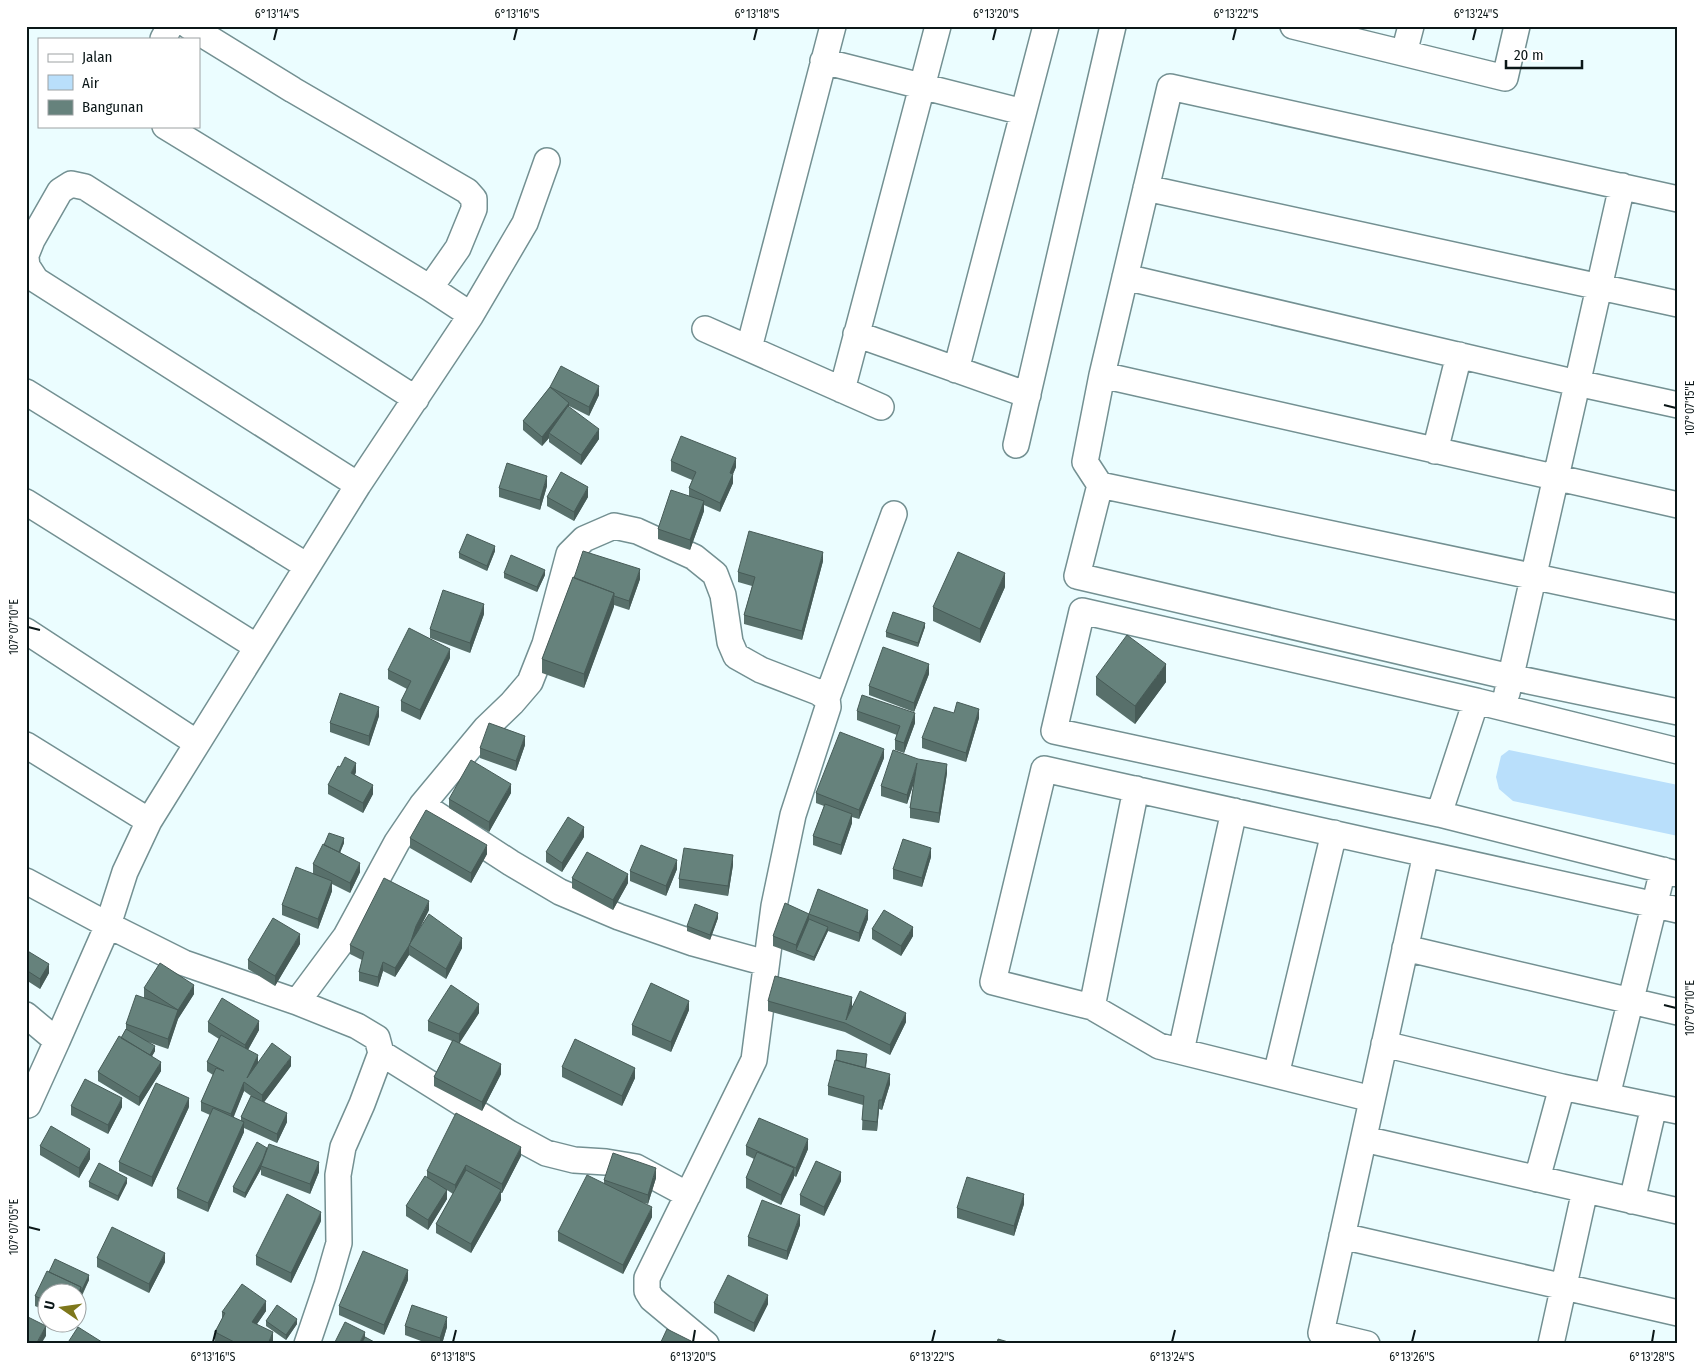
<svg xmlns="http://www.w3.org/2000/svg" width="1704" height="1370" viewBox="0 0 1704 1370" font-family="'Fira Sans Condensed',sans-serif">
<rect width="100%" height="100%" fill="#ebfdff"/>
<!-- water -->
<path fill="#b9dffb" d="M1509,750l169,35v51l-165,-35 -14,-12 -3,-12 5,-21z"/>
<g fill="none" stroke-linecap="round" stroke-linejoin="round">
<!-- street casing -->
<g stroke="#739092" stroke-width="28">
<path id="street" d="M189,26l104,64 174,101 7,8v10l-16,39 -28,40
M1293,26l212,52 12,-52
M163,39l7,-13
M1404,53l7,-27
M823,61l200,51
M165,126l265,162 41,27
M1146,188l532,116
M1678,199l-508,-112 -68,288 576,130
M26,255l6,-15 28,-49 11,-7 14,3 331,212
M26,258l1,8 9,14 322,205
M1125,277l452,106 101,22
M705,329l176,78
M856,334l172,61
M749,348l84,-322
M956,370l90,-344
M842,390l96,-364
M26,392l281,174
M1016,445l97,-419
M1435,451l24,-96
M1100,485l-15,-23 17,-87
M26,502l231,145
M1678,607l-578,-122 -23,91 433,101 168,35
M26,631l171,112
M1507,693l115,-507
M827,698l67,-184
M26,745l123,76
M1678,751l-202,-50 -37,113 239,60
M422,805l89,58 49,29 59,25 74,26 73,20
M1439,814l-385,-83 28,-120 394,90
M26,881l82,44 76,38 113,39 60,24 20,12 4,15 -19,51 -19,43 -5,28 1,68 -12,42 -20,59
M1405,948l273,64
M297,1002l49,-66 51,-94 25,-37 64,-77 26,-25 18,-21 15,-38 24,-90 15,-15 30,-13 23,5 57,26 21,17 8,21 7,47 6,14 25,14 57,22 9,6 1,9 -35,108 -19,91 -20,154 -107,218v13l5,8 54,45
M1092,1007l44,-218
M26,1015l31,26 -29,64
M57,1041l51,-116 17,-53 24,-51 209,-336 113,-170 54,-92 22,-62
M1384,1044l178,43 -25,92
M1181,1051l53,-240
M381,1053l128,80 37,20 28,7 32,2 30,5 52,28
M1276,1075l58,-242
M1562,1087l116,24
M1607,1096l56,-226
M1372,1099l-213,-53 -67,-39 -99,-25 51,-213 634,141
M1364,1139l314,72
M1632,1201l22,-95
M1342,1236l336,77
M1367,1344l-46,-11 105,-479
M1551,1344l34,-154"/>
</g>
<!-- street -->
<use href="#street" stroke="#fff" stroke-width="25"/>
</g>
<!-- wall -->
<path fill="#58706b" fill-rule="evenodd" d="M550,387l49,8 -10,21 -20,-10v1l30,32 -18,26 -32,-23v-4l-7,8 -19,-16v-9z
M671,461l65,6 -3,7v9l-13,29 -16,-7v6l-14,39 -32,-11v-10l31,-33v-8l3,-8 -21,-9z
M547,486l-7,24 -41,-13v-9z
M547,497h41l-14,24 -27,-15z
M495,551l-8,20 -28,-13v-5z
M823,561l-21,79 -58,-16v-9l8,-29 -14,-4v-10z
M504,573l41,2 -8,17 -33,-14z
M573,577l67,2 -11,31 -15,-5 -30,83 -42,-15v-14z
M1005,587l-25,56 -47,-22v-14z
M484,614l-14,39 -40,-15v-9z
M925,627l-7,20 -32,-10v-5z
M450,658l-30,62 -19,-9v-10l6,-12 -19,-10v-9z
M929,674l-15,38 -45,-17v-9z
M1096,677l70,5 -31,42 -39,-29z
M857,711l58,12 -11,30 -9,-3v-10l2,-5 -40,-15z
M954,713l25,5 -13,44 -44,-14v-10z
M379,716l-10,30 -39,-14v-9z
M525,745l-9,26 -36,-13v-10z
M884,758l-25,61 -7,-2v6l-11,32 -28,-10v-9l11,-30 -8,-3v-10z
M356,772l-1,3 18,19 -10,19 -35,-19v-9z
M947,773l-8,50 -29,-5v-10l4,-26 -7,22 -26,-8v-10z
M511,793l-22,39 -40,-24v-9z
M584,837l-22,35 -16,-10v-10z
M410,838l77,16 -16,29 -61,-35z
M344,843l-4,9 20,20 -10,21 -18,-9v7l-14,38 -36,-14v-10l31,-31v-10l11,-19z
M931,857l-9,30 -29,-8v-10z
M733,865l-5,31 -49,-8v-9z
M677,869l-11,27 -36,-15v-10z
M572,878l56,5 -15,27 -41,-22z
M429,910l-10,20 43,18 -16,31 -37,-24 -14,22 -12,-6 -5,16 -19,-6v-9l3,-12 -12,-6v-9z
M809,914l59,5 -9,23 -31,-11 -14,30 -41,-15v-10z
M718,918l-8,22 -23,-9v-5z
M872,929l41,7 -12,20 -29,-17z
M300,944l-25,42 -27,-17v-9z
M26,950l23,23 -9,16 -14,-9z
M144,988l50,6 -16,25 -10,30 -23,-8 10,10 -3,5 9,15 -22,35 -41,-25v-9l23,-34 5,-9v-5l20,-25 -2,-1z
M768,1001l84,6 -1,3 55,12 -16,33 -45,-23 -77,-21z
M689,1010l-18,42 -39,-17v-10z
M479,1013l-20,30 42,31 -19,37 -48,-25v-9l18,-36 -24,-10v-10z
M208,1022l51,8 -11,20 10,12 33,4 -27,36 23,20 -10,21 -33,-15v4l-36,80 -31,-14v-9l33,-74 -9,-4v-9l12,-27 -6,-4v-9l12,-23 -11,-7zM244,1091l7,5 -10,21v4l-8,-4z
M867,1059l-1,9 24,16 -8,26 -3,-1 -2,22 -15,-1 1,-25 -35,-10v-9z
M562,1067l73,11 -13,28 -60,-29z
M71,1106l51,1 -14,27 -37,-19z
M189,1107l-37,80 -33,-16v-9z
M40,1146l50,13 -11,19 -39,-23z
M746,1146l62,3 -12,28 -2,-1 -13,29 -35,-17v-10l8,-19 -8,-4z
M267,1148l52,24 -9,22 -49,-19v-6l-16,29 -12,-6v-5z
M521,1156l-19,37h-1v7l-30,53 -35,-20v-9l17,-30 -6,-4v9l-19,31 -22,-14v-10l21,-28v-7z
M656,1178l-8,26 -7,-2 11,15 -29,57 -65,-33v-9l46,-49v-3z
M841,1181l-17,35 -24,-11v-10z
M89,1182l38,1 -9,18 -29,-14z
M1024,1204l-10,32 -57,-18v-10z
M321,1221l-30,62 -35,-18v-9z
M800,1225l-13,35 -39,-14v-9z
M97,1258l68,4 -16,31 -52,-26z
M49,1272l40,8 -11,25 -30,-13v20l-13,-6v-10z
M408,1280l-24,55 -45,-20v-9z
M714,1303l54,1 -14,28 -40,-19z
M266,1311l-9,13 16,18 -1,2h-53l-4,-2v-10l7,-13v-7z
M266,1321l31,3 -11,16 -20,-14z
M405,1326l42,1 -5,17h-13l-24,-9z"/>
<!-- shaded-wall -->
<path fill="#475b57" d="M599,386v9l-10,21v-9z
M569,403v9l-20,21v5l-7,8v-9z
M599,429v10l-18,26v-10z
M736,458v9l-3,7v9l-13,29v-9l10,-30z
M547,476v10l-7,24v-10z
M588,487v10l-14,24v-9z
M704,501v10l-14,39v-10z
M495,546v5l-8,20v-5z
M823,552v9l-21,79v-9z
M640,569v10l-11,31v-9z
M545,570v5l-8,17v-5z
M1005,573v14l-25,56v-14z
M614,593v14l-30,81v-14z
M484,604v10l-14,39v-10z
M925,623v4l-7,20v-4z
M450,649v9l-30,62v-10z
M929,664v10l-15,38v-9z
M1166,664v18l-31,42v-18z
M379,707v9l-10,30v-10z
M979,709v9l-13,44v-9z
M915,713v10l-11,30v-10z
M525,736v9l-9,26v-10z
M884,749v9l-25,61v-9z
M356,763v9l-5,10v-9z
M917,763v10l-10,31v-9z
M947,764v9l-8,50v-10z
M511,784v9l-22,39v-10z
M373,785v9l-10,19v-10z
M852,814v9l-11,32v-10z
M584,827v10l-22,35v-9z
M344,838v5l-6,15v-4z
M487,845v9l-16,29v-10z
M931,848v9l-9,30v-9z
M733,855v10l-5,31v-10z
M677,860v9l-11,27v-10z
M360,863v9l-10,21v-10z
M628,874v9l-15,27v-10z
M332,881v10l-14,38v-10z
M429,901v9l-13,25 -7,10v10l-14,22v-9z
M868,910v9l-9,23v-9z
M718,913v5l-8,22v-5z
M809,914v10l-13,26v-5z
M828,927v4l-14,30v-4z
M913,927v9l-12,20v-10z
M300,934v10l-25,42v-10z
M462,938v10l-16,31v-10z
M383,962v9l-5,16v-10z
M49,964v9l-9,16v-10z
M194,985v9l-16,25 -10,30v-10l10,-29z
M852,997v10l-4,17 -2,-4z
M689,1001v9l-18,42v-10z
M479,1004v9l-20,31v-10z
M906,1013v9l-16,33v-10z
M259,1021v9l-14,25v-10z
M155,1046v5l-7,12v-5z
M258,1055v10l-11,13z
M291,1057v9l-29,39v-10z
M161,1062v9l-22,35v-9z
M501,1064v10l-19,37v-9z
M635,1068v10l-13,28v-10z
M890,1074v10l-8,26v-10z
M244,1082v9l-13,33v-10z
M122,1098v9l-14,27v-9z
M189,1098v9l-37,80v-10z
M879,1100v9l-2,22v-9z
M287,1113v9l-10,21v-9z
M244,1122v10l-36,80v-9z
M808,1139v10l-12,28v-9z
M521,1147v9l-19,37v-9z
M90,1149v10l-11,19v-10z
M269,1149l-8,17v3l-16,29v-5z
M319,1162v10l-9,22v-10z
M466,1165v10l-11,20v-10z
M656,1168v10l-8,26v-9z
M794,1168v10l-13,27v-10z
M841,1172v9l-17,35v-9z
M127,1178v5l-9,18v-5z
M447,1190v9l-19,31v-10z
M501,1190v10l-30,53v-9z
M1024,1194v10l-10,32v-10z
M652,1207v10l-29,57v-9z
M321,1212v9l-30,62v-10z
M800,1215v10l-13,35v-9z
M165,1253v9l-16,31v-9z
M408,1270v10l-24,55v-10z
M89,1275v5l-8,16v-4z
M81,1287v9l-3,9v-10z
M768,1295v9l-14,28v-9z
M266,1301v10l-14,20v-9z
M447,1317v10l-5,17h-2v-6z
M297,1319v5l-11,16v-5z
M46,1326v10l-5,8h-5z
M273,1332v10l-1,2h-4z
M365,1332v10l-1,2h-5z"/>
<!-- building -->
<path fill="#66827c" stroke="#475b57" d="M561,366l38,20 -10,21 -39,-20z
M550,387l19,16 -27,34 -19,-16z
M568,406l31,23 -18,26 -32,-22z
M681,436l55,22 -6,15 3,1 -13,29 -31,-15 7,-16 -25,-11z
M507,463l40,13 -7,24 -41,-12z
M561,472l27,15 -14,25 -27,-15z
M671,490l33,11 -14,39 -32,-11z
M749,531l74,21 -21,79 -58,-16 11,-38 -17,-5z
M467,534l28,12 -8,20 -28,-13z
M583,551l57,18 -11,32 -15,-5v-3l-40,-15z
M958,552l47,21 -25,56 -47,-22z
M511,555l34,15 -8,17 -33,-14z
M573,577l41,16 -30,81 -42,-15z
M443,590l41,14 -14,39 -40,-14z
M893,612l32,11 -7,20 -32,-11z
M409,628l41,21 -30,61 -19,-9 10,-20 -23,-11z
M1127,635l39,29 -31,42 -39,-29z
M883,647l46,17 -15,39 -45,-17z
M340,693l39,14 -10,29 -39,-13z
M862,695l53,18 -11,30 -9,-3 5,-14 -43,-15z
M957,702l22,7 -13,44 -44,-15 12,-31 20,6z
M489,723l36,13 -9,25 -36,-13z
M840,732l44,17 -25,61 -43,-17z
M893,750l25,9 29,5 -8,49 -29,-5 7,-45 -10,32 -26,-9z
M345,757l11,6 -5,10 22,12 -10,18 -35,-18 10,-19 2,1z
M471,760l40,24 -22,38 -40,-23z
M825,804l27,10 -11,31 -28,-9z
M426,810l61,35 -16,28 -61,-35z
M568,817l16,10 -22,36 -16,-11z
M329,833l15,5 -5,14 -15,-7z
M903,839l28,9 -9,30 -29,-9z
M323,844l37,19 -10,20 -37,-19z
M641,845l36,15 -11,26 -36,-15z
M684,848l49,7 -5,31 -49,-7z
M587,852l41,22 -15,26 -41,-22z
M296,867l36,14 -14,38 -36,-14z
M384,878l45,23 -13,25 -6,18 -15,24 -12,-6 -5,15 -19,-5 5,-20 -14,-7z
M818,889l50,21 -9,23 -50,-19 -13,31 -23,-9 12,-33 24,11z
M695,904l23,9 -8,22 -23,-9z
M884,910l29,17 -12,19 -29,-17z
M429,914l33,24 -16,31 -37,-24z
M273,918l27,16 -25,42 -27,-16z
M809,919l19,8 -14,30 -18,-7z
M26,950l23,14 -9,15 -14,-9z
M160,963l34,22 -16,25 -34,-22z
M775,976l77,21 -6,23 14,-29 46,22 -16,32 -45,-22 -77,-22z
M651,983l38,18 -18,41 -39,-17z
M451,985l28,19 -20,30 -31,-13z
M136,995l42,15 -10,29 -42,-15z
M222,998l37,23 -14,24 -37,-23z
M126,1029l29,17 -5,9 -29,-17z
M221,1035l37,20 -11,23 25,-35 19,14 -29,38 -18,-13 -13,32 -30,-12 15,-34 8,3 -17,-9z
M119,1036l42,26 -22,35 -41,-25z
M575,1039l60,29 -13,28 -60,-29z
M453,1040l48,24 -19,38 -48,-25z
M837,1050l30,4 -2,14 -29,-8z
M835,1060l55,14 -8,26h-3l-2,22 -15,-2 2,-24 -36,-10z
M85,1079l37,19 -14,27 -37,-19z
M156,1083l33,15 -37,79 -33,-15z
M251,1096l36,17 -10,21 -36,-17z
M213,1108l31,14 -36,81 -31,-14z
M456,1113l65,34 -19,37 -36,-19 -11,20 -28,-14z
M759,1118l49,21 -12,29 -50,-22z
M51,1126l39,23 -11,19 -39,-22z
M257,1142l10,6 -4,11 -18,34 -12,-6z
M269,1144l50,18 -9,22 -49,-18z
M757,1152l37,16 -13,27 -35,-17z
M613,1153l43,15 -8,27 -44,-15z
M816,1161l25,11 -17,35 -24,-12z
M99,1163l28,15 -9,18 -29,-14z
M466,1170l35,20 -30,54 -35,-20z
M587,1175l65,32 -29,58 -65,-33z
M425,1176l22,14 -19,30 -22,-14z
M967,1177l57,17 -10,32 -57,-18z
M287,1194l34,18 -30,61 -35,-17z
M762,1200l38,15 -13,36 -39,-14z
M112,1227l53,26 -16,31 -52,-26z
M363,1251l45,19 -24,55 -45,-19z
M55,1259l34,16 -8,17v-5l-32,-15z
M47,1271l34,16 -3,8v-3h-30v10l-13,-6z
M728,1275l40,20 -14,28 -40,-20z
M242,1284l24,17 -14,21 21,10 -5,12h-30l-23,-12 10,-19 -3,-1z
M277,1305l20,14 -11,16 -20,-14z
M412,1305l35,12 -7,21 -35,-12z
M26,1316l20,10 -10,18h-10z
M345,1322l20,10 -6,12h-25z
M78,1327l27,17h-38z
M667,1329l28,14 -1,1h-34z
M365,1337l13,7h-17z
M998,1339l17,5h-18z"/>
<!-- ticks -->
<path fill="none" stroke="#0b1718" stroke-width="2" d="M274,40l3,-12M514,40l3,-12M754,40l3,-12M993,40l3,-12M1233,40l3,-12M1473,40l3,-12M1664,405l12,3M28,627l12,3M1664,1005l12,3M28,1227l12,3M213,1342l3,-12M453,1342l3,-12M693,1342l2,-12M932,1342l3,-12M1172,1342l3,-12M1412,1342l3,-12M1652,1342l2,-12"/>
<!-- border -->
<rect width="1704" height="1370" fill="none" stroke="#ffffff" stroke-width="55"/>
<!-- legend -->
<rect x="38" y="38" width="162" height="90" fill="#ffffff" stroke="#9da2a3"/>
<rect x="48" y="54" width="25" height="8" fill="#ffffff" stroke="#9da2a3"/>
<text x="82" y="62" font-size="15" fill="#0b1718">Jalan</text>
<rect x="48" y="75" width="25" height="15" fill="#b9dffb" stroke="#9da2a3"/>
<text x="82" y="88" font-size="15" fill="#0b1718">Air</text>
<rect x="48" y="100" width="25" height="15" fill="#66827c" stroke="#9da2a3"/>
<text x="82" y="112" font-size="15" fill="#0b1718">Bangunan</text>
<!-- north arrow -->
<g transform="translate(62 1308) rotate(283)"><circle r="24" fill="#ffffff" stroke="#9da2a3"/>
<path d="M0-4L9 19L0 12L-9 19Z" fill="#7e771b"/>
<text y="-8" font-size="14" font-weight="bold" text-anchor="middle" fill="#0b1718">U</text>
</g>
<!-- scale -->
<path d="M1506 60v8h76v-8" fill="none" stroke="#0b1718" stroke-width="2.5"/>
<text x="1514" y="60" font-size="15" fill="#0b1718" stroke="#ffffff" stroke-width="4" paint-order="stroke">20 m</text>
<rect x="28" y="28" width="1648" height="1314" fill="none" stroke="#0b1718" stroke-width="2"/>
<g font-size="12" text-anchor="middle" fill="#0b1718">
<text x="277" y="18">6°13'14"S</text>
<text x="517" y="18">6°13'16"S</text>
<text x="757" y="18">6°13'18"S</text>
<text x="996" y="18">6°13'20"S</text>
<text x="1236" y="18">6°13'22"S</text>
<text x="1476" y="18">6°13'24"S</text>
<text transform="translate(1690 408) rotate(-90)" y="4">107°07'15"E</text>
<text transform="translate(14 627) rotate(-90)" y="4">107°07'10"E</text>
<text transform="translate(1690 1008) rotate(-90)" y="4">107°07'10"E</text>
<text transform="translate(14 1227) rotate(-90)" y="4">107°07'05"E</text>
<text x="213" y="1361">6°13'16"S</text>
<text x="453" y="1361">6°13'18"S</text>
<text x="693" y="1361">6°13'20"S</text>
<text x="932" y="1361">6°13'22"S</text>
<text x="1172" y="1361">6°13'24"S</text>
<text x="1412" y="1361">6°13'26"S</text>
<text x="1652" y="1361">6°13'28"S</text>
</g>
</svg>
